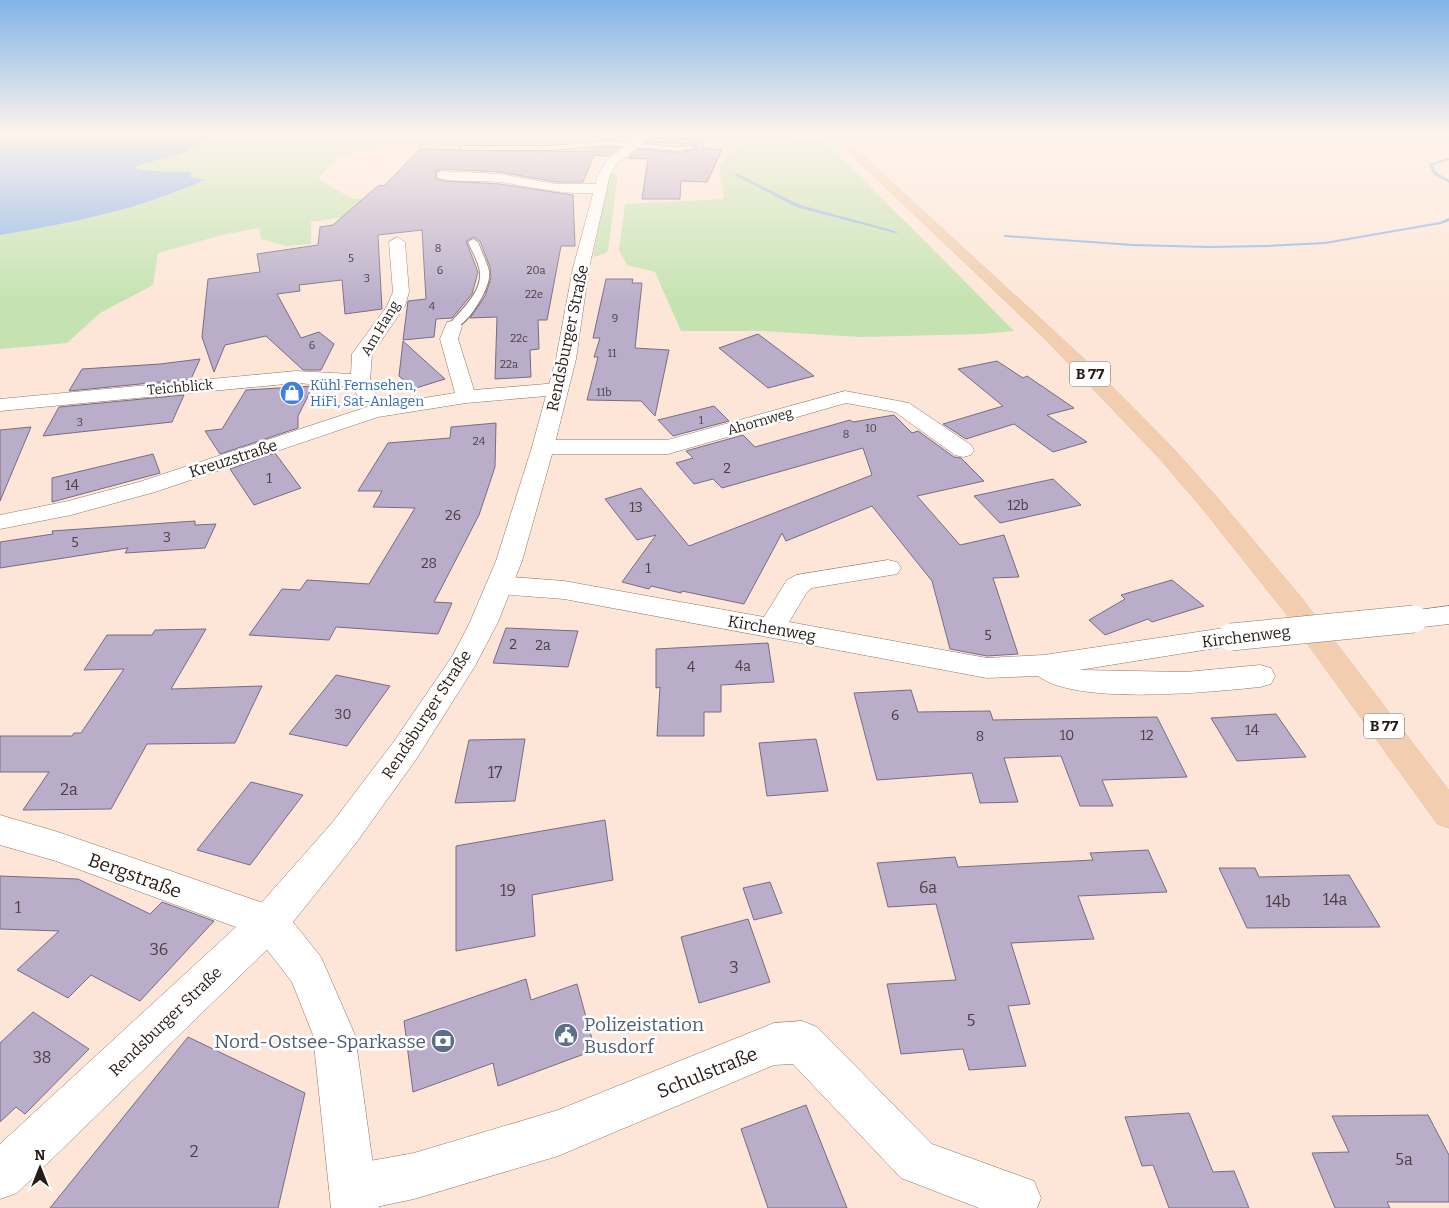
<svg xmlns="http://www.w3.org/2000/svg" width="1449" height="1208" viewBox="0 0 1449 1208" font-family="Bitter,serif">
<rect width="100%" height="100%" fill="#fde6d7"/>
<!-- green -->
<path fill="#c4e3b0" d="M210,135h377l-2,3 -19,6 -182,3 -45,9 -21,23 35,20 53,-3 -17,14 -78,12v22l-25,2 -25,-7 -2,-11 -37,7 -64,18 -5,32 -53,28 -33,30 -67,6v-114c71,-12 139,-25 204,-54l-15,-4 2,-5c-19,-2 -38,0 -58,-3l12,-7 25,-4z
M788,135h31l195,196 -33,3 -121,3 -100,-6h-79l-26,-59 -28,-7 -8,-15 6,-46 99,-5 -5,-34 23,-22h50z
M610,172l8,3 -10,76 -4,3 -11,3z"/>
<!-- water -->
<path fill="#88b4e8" d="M0,135h210c-12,11 -26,19 -42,23 -12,3 -23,4 -34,10 19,5 38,2 58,4l-2,5 15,3c-67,30 -133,43 -205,55z"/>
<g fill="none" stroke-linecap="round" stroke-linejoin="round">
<!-- stream -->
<path fill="#88b4e8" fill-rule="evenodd" d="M1449,158v2l-16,5 3,7 13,8v3l-16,-9 -4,-10z
M736,173l64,32 98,27 -2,1 -100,-26 -61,-32z
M1449,218v3l-8,3 -116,20 -58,3 -59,1 -75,-2 -128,-9 -2,-1 2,-1 128,9 75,2 59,-1 58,-3 115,-20z"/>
</g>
<!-- building -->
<path fill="#b9adc9" stroke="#776c85" d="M703,137v11l19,2 -15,32 -26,-1 -1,18h-38l6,-40 -20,-1 10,-9 41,4 20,-4 -6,-5 -46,-2 5,-4z
M608,147l11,1 -11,8 -14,-1 -11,27h-27l-56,-10 -57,-3 -7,2v8l9,2 55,3 73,11 2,51h-14l-14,74h-9l1,29 -9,1 1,27 -36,2 2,-62 -27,1 15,-22 6,-18 -1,-11 -10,-26 -6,-4 -8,4 12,31 -6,22 -20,24 -16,1 -2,18 -31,3 5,-39 18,-2 -4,-69 -44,5 4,74 -37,5 -3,-34 -43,5 1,6 -23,3 24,44 18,-6 15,12 -13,26h-18l-37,-34 -41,9 -11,27 -12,-35 6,-58 52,-7 -3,-18 61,-9 2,-18 13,-2 46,-40 5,1 36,-37 116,3 57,-1 1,-3z
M606,279h27l-1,4h10l-7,65 34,2 -14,66 -14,-15 -54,-1 11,-43h-4l6,-19h-7z
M758,334l56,42 -46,12 -49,-40z
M403,341l42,38 -32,10 -14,-13z
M200,359l-9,20 -122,12 13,-22 78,-5z
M997,361l26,17 4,-2 47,32 -27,7 40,27 -34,10 -39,-28 -48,15 -23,-15 60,-18 -45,-37z
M313,386l-15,30v12l-78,26 -15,-23 17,-2 24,-39z
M184,395l-12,27 -129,14 16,-29z
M714,406l15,15 -56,15 -15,-16z
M894,415l18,18 6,-2 36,26 7,1 23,23 -67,15 43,49 44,-10 15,42 -26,1 25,76 -31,2 -37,-7 -18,-68 -60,-75 -86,35 -4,-8 -38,71 -62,-13 -1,2 -30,-7 -2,3 -27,-7 34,-47 -19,5 -32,-41 36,-11 48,58 183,-71 -9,-27 -141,40 -9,-9 -19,5 -18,-21 17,-5 -7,-7 57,-16 12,12 95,-27 3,2z
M496,423l-1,44 -16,48 -45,87 18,1 -14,31 -102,-7 -7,13 -80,-5 33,-46 18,1 7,-10 62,4 46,-76 -42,-1 9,-16h-24l30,-48 62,-5 1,-11z
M31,427l-31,74v-71z
M275,453l26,35 -47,17 -24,-36z
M153,454l7,19 -108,29v-24z
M1053,479l28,26 -81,18 -26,-27z
M195,521v4l21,-1 -11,24 -80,5 3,-5 -128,20v-26l53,-8 -1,-3z
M1172,580l32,26 -52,16 -4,-3 -43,16 -16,-15 36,-21 -4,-4z
M506,628l72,3 -10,36 -75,-4z
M206,629l-35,60 91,-3 -27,57 -88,1 -36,65 -88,1 26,-38h-49v-36h72l2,-3h7l43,-64 -40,1 23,-35h45l3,-5z
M768,643l6,39 -53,3v27h-17v24h-47l3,-49 -4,1v-39z
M336,675l54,11 -43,60 -58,-12z
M911,690l7,22 72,-1 3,9 164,-3 30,60 -85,3 11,26h-33l-19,-50 -57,2 14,44 -38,1 -8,-30 -95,7 -23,-87z
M1276,714l30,43 -69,4 -26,-43z
M525,739l-10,62 -60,2 14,-63z
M816,739l12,52 -61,5 -8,-53z
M251,782l52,13 -53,70 -53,-15z
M605,820l8,60 -81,15 3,41 -79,15v-105z
M1148,850l19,42 -89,4 16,43 -83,4 19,61 -22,2 18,60 -57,4 -6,-21 -62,5 -14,-70 69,-4 -20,-76 -48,3 -11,-44 78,-6 3,10 135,-7 -3,-7z
M1219,868h36l4,9 90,-2 31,52 -133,1z
M0,876l78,3 72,35 12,-12 52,19 -74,80 -49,-26 -23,23 -51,-28 42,-39 -59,-2z
M770,882l12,31 -28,7 -11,-32z
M748,919l22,63 -71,21 -18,-66z
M526,979l5,21 46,-16 18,66 -97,36 -5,-23 -80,29 -9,-71z
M33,1012l56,37 -64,65 -9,-7 -16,15v-79z
M188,1037l117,56 -27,115h-228z
M806,1105l41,103h-79l-27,-79z
M1189,1113l24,59 21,-1 15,37h-80l-16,-43 -11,1 -17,-49z
M1428,1115l21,40v47h-62l3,6h-55l-23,-55 37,-1 -17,-36z"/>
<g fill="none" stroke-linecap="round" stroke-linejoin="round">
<!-- service casing -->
<g stroke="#8f7664" stroke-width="2">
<path id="service" d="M608,141l71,6 14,-1 4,2 -18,3 -71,-6 -55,5h-89l-4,-2 4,-2h89z
M473,239l5,3c3,9 9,20 11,29 3,16 -21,54 -36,58l-5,-3c11,-15 34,-32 32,-54 -1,-9 -8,-21 -12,-30z"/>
</g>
<!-- minor casing -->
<g stroke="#8f7664" stroke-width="1">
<path id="minor" d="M443,171l57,3 56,10h44l7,4c-11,14 -88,-4 -107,-6 -20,-2 -42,1 -62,-4l-1,-3 1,-3z
M397,237l8,5 4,50 -4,14 -33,48 -2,27 8,17 -3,4 -7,2 -7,-2 -8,-15 -57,-4 -296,28v-12l296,-28 55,3 1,-20 35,-48 6,-14 -4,-50z
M453,321l6,1 3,4 -4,13 16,51 84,-7 7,2 3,4 -3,4 -7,2 -92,8 -88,14 -223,75 -84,23 -71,14v-14l68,-14 71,-19 228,-75 88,-14 -15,-54 7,-17z
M845,391l64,12 62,42 3,5 -3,5 -8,2 -8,-2 -60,-43 -49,-9 -178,51h-125l-8,-2 -3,-5 3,-5 8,-2h124z
M888,560l9,2 4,6 -4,6 -85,14 -5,4 -18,30 198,36 57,-3 187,-28 10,3 4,7 -4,7 -162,26 107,2 74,-7 11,3 4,8 -4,8 -11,3c-51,5 -182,19 -222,-11l-51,2 -423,-79 -64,-5 -9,-3 -4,-6 4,-6 9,-3 64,5 200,36 23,-37 9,-5z
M1449,606v18l-35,4 -10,-2 -4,-7 4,-7z
M0,815l58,17 211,73 14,5 5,12 -5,12 -266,259 -17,6v-55l236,-217 -180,-66 -56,-16z
M802,1021l15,6 115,117 102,37 7,17 -4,10h-58l-78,-30 -108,-114 -19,1 -216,91 -144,43 -43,9h-27l-8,-3 -7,-17 7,-17 17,-7 61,-11 144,-43 216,-87z"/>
</g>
<!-- tertiary casing -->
<g stroke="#8f7664" stroke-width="1">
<path id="tertiary" d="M639,135h14l-36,29 -7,11 -21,93 -13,91 -22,88 -32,114 -24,61 -23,44 -58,92 -61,85 -63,79 28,35 34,78 24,173h-48l-18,-173 -21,-53 -37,-48 -5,-12 5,-12 77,-87 63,-83 58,-85 17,-33 26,-61 36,-114 24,-88 17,-91 25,-93 10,-16z"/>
</g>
<!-- primary casing -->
<g stroke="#fff" stroke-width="1">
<path id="primary" d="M829,135h13l250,230 81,82 44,49 85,101 147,192v40l-12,-4 -155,-215 -82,-103 -43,-50 -113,-118z"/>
</g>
<!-- service -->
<use href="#service" fill="#fff" fill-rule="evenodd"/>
<!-- minor -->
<use href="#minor" fill="#fff" fill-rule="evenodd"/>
<!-- tertiary -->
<use href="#tertiary" fill="#fff" fill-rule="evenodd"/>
<!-- primary -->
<use href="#primary" fill="#f2cdaf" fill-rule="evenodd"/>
<!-- minor-bridge casing -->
<g stroke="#8f7664" stroke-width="28" stroke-linecap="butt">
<path id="minor-bridge" d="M1231,637l183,-18"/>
</g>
<!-- minor-bridge -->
<use href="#minor-bridge" stroke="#fff" stroke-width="27"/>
</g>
<!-- sky -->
<linearGradient id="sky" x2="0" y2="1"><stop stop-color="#81b4e8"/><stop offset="0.44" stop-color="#fef4ed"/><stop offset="1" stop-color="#fef4ed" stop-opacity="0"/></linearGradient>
<rect width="1449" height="304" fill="url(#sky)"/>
<!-- icons -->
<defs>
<g id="shop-disc" transform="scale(1.25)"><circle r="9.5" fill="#3f7fe0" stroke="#fff"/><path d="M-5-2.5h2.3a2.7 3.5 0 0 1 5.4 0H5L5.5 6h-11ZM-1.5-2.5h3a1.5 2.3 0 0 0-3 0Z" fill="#fff"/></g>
<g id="civic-disc" transform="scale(1.25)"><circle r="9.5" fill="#5c6f8a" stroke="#fff"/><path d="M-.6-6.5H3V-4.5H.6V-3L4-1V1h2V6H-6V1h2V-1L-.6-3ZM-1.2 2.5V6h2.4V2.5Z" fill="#fff"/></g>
<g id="bank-disc" transform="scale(1.25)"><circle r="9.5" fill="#5c6f8a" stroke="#fff"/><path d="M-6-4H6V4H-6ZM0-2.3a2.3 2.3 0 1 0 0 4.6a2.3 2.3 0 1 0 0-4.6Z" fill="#fff"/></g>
</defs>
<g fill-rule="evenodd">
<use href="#shop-disc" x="292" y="393"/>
<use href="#civic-disc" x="566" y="1035"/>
<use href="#bank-disc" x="443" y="1041"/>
</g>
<g text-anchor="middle" stroke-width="5" stroke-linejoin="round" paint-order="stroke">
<!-- far-number labels -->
<g font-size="11" fill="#4b4042">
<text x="438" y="252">8</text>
<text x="351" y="262">5</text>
<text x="440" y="274">6</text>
<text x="536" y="274">20a</text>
<text x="367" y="282">3</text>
<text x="534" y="298">22e</text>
<text x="432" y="310">4</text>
<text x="615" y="322">9</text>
<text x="519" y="342">22c</text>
<text x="312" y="349">6</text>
<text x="612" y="357">11</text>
<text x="509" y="368">22a</text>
<text x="604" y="396">11b</text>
<text x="701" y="424">1</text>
<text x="80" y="426">3</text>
<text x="871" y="432">10</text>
<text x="846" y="438">8</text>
<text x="479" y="445">24</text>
</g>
<!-- far-street labels -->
<g font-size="14" fill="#261c15" stroke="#fff">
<text transform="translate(380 328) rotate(-59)" y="5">Am Hang</text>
<text transform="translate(180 387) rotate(-5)" y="5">Teichblick</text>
<text transform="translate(760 421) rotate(-16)" y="5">Ahornweg</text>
</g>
<!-- far-shop labels -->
<g font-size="14" fill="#366cbe" stroke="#fff" text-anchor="start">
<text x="310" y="390">Kühl Fernsehen,<tspan x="310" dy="16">HiFi, Sat-Anlagen</tspan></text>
</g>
<!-- number labels -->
<g font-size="14" fill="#4b4042">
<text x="727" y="473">2</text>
<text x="269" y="483">1</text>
<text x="72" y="490">14</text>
<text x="1018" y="510">12b</text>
<text x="636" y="512">13</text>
<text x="453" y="520">26</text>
<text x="167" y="542">3</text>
<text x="75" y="547">5</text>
<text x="429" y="568">28</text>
<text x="648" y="573">1</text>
<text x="988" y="640">5</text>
<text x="513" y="649">2</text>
<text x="543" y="650">2a</text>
<text x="743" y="671">4a</text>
<text x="691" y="672">4</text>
<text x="343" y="719">30</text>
<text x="895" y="720">6</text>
<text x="1252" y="735">14</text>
<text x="1067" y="740">10</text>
<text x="1147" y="740">12</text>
<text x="980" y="741">8</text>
</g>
<!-- shield labels -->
<g fill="#fff" stroke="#67605b" stroke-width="1">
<rect x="1070" y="361.5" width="40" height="25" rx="4"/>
<rect x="1364" y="713.5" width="40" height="25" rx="4"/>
</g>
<g font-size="15" font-weight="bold" fill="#261c15">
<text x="1090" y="379">B 77</text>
<text x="1384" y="731">B 77</text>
</g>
<!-- street labels -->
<g font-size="16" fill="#261c15" stroke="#fff">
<text transform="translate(567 338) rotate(-78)" y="6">Rendsburger Straße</text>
<text transform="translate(233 458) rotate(-18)" y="6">Kreuzstraße</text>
<text transform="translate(772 628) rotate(10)" y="6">Kirchenweg</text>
<text transform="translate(1246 636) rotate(-7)" y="6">Kirchenweg</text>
<text transform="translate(426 714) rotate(-57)" y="6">Rendsburger Straße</text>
<text transform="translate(165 1021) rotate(-44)" y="6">Rendsburger Straße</text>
</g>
<!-- near-number labels -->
<g font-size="16" fill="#4b4042">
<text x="495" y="778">17</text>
<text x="69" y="795">2a</text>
<text x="928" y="893">6a</text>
<text x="508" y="896">19</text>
<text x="1335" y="905">14a</text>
<text x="1278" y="907">14b</text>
<text x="18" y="913">1</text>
<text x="159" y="955">36</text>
<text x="734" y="973">3</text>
<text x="971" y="1026">5</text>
<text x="42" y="1063">38</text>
<text x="194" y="1157">2</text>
<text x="1404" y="1165">5a</text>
</g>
<!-- near-street labels -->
<g font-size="19" fill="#261c15" stroke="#fff">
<text transform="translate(135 875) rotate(20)" y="7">Bergstraße</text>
<text transform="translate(707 1072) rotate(-22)" y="7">Schulstraße</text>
</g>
<!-- near-service labels -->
<g font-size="19" fill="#4e5e75" stroke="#fff" text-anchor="start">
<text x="584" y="1031">Polizeistation<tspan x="584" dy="22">Busdorf</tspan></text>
<text x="426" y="1048" text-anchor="end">Nord-Ostsee-Sparkasse</text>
</g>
</g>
<!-- north arrow -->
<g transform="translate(40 1168)" stroke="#ffffff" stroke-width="4" paint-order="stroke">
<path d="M0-4L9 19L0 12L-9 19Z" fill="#261c15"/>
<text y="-8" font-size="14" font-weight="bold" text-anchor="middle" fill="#261c15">N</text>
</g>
</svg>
